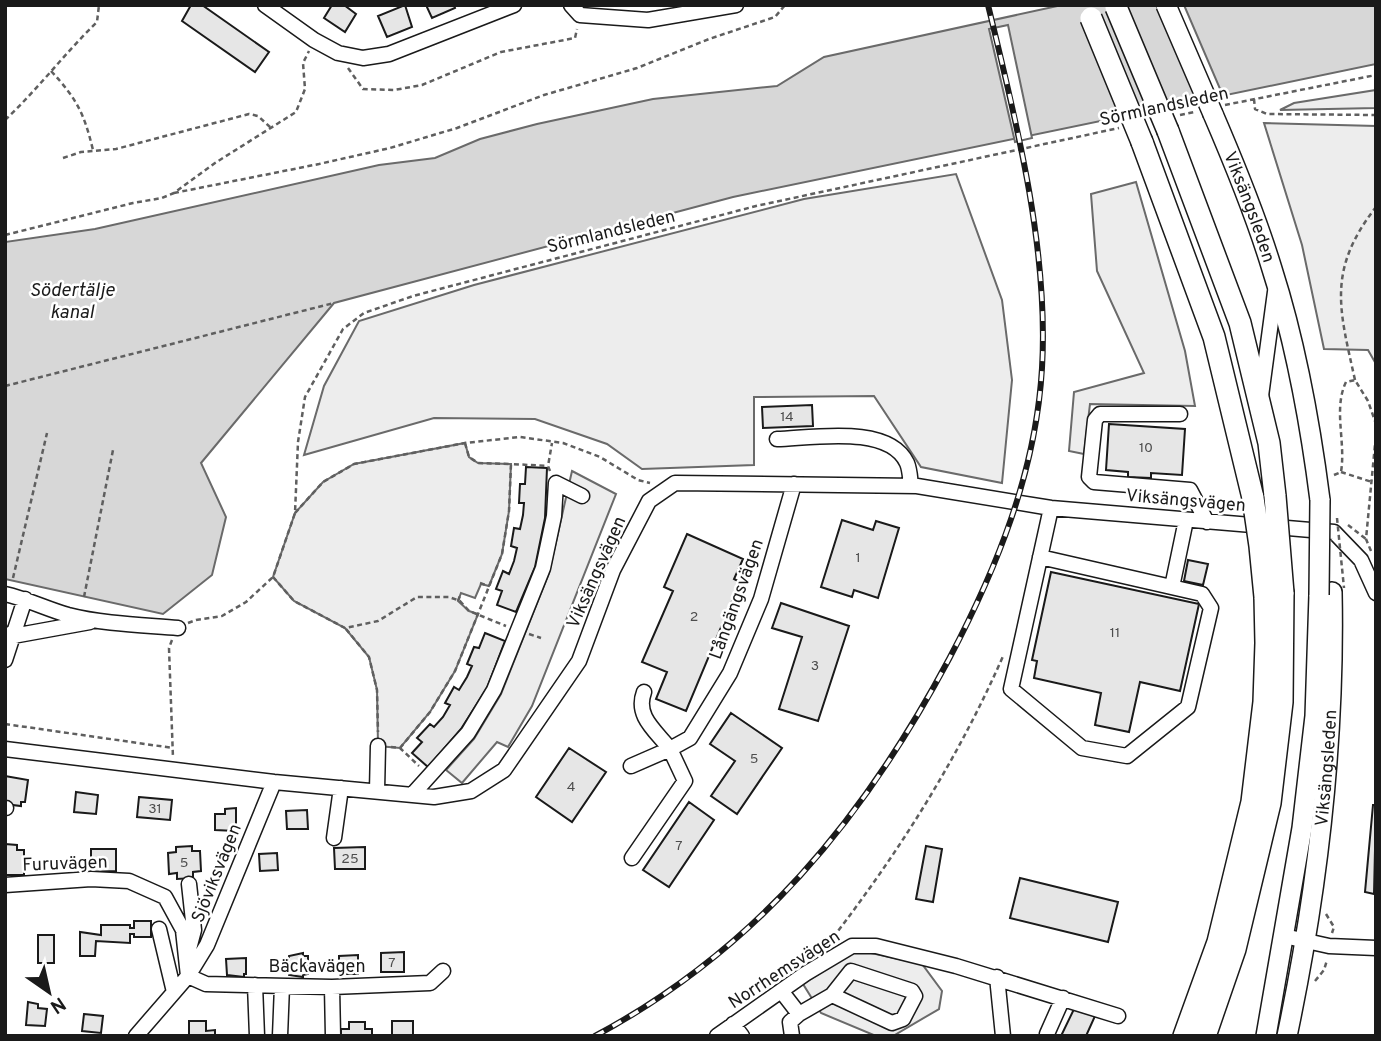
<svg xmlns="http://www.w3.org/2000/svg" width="1381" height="1041" viewBox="0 0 1381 1041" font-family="Overpass,sans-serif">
<rect width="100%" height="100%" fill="#fff"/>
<!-- built -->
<path fill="#ededed" stroke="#6a6a6a" stroke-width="2" d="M1376,90v18l-96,2 14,-7z
M1264,123l112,3v238l-8,-14 -44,-1 -22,-104z
M956,174l46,126 10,80 -10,103 -81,-16 -47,-71 -120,1v68l-112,4 -35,-25 -72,-25 -101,-1 -130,37 20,-69 35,-65 115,-36 330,-86z
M1136,182l49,169 10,55 -105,-2 -6,50 -15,-3 5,-59 70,-19 -47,-102 -6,-77z
M465,443l4,14 9,6 33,1 -2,47 -7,43 -13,32 -8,-2 -6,14 -14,-5 -3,8 11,10 9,3 -23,57 -25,41 -30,36 -22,-2 -1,-56 -8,-33 -24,-29 -51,-27 -21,-24 22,-64 28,-31 31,-18z
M572,471l44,23 -84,212 -24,41 -11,-5 -35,41 -16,-13 28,-31 27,-45 48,-121z
M857,950l65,14 20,27 -3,18 -46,27h-17l-55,-23 -18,-29z"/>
<!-- water -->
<path fill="#d7d7d7" stroke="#6a6a6a" stroke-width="2" d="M1062,5h314v59l-643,133 -399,106 -133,160 25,54 -14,58 -49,39 -158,-35v-337l90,-13 284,-64 56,-7 45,-19 57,-15 116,-25 124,-13 47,-29z"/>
<!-- pier -->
<path fill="#fff" stroke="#6a6a6a" stroke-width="2" d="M1156,5h28l40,93 -24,5z
M1008,25l24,113 -17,4 -26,-113z"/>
<!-- building -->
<path fill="#e6e6e6" stroke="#1a1a1a" stroke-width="2" d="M191,5h11l67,47 -14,20 -73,-51z
M332,5h12l12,9 -11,18 -21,-14z
M405,5l7,22 -25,10 -9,-21z
M426,5h28l1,3 -23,10z
M812,405l1,21 -50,2 -1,-21z
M1109,424l76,5 -3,46 -31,-2v5l-23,-1v-5l-22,-2z
M526,467l21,1 -2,50 -10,49 -19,45 -19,-7 5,-14 -6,-2 7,-18 6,3 5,-13 3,-13 -6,-2 3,-18 6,1 3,-14 1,-12h-5l1,-19h5z
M842,520l31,10 3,-9 23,7 -21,70 -24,-8 -2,7 -31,-10z
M687,534l56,25 -9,20 6,3 -54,129 -30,-12 11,-27 -25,-10 31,-71 -9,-4z
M1188,560l20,4 -5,21 -19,-4z
M1051,572l148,32 -19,87 -40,-9 -11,50 -34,-7 6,-32 -67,-15 3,-17 -5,-1z
M781,603l68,23 -31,95 -39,-12 23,-72 -30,-9z
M485,633l20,8 -18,47 -26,41 -33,38 -16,-14 10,-11 -5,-4 13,-14 4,3 9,-10 7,-12 -5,-2 9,-16 5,3 8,-13 5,-11 -5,-2 7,-17 5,1z
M731,713l51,35 -45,66 -26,-18 24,-35 -25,-17z
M569,748l37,24 -34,50 -36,-25z
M5,776l23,4 -3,22h-4v4l-16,-2z
M76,792l22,3 -2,19 -22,-2z
M139,797l33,3 -2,20 -33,-3z
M689,802l25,18 -45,67 -26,-17z
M1373,805h3l-2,89 -9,-2z
M236,808v23l-21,-1v-16h10v-5z
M307,810l1,19h-21l-1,-18z
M5,844l12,1v5h7v25h-19z
M192,846v5h8l1,20 -8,1v6l-16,1v-6l-8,1 -1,-21 8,-1v-5z
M926,846l16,3 -9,53 -17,-3z
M365,847v22h-30l-1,-21z
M91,849h25v22l-25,1z
M277,853l1,17 -18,1 -1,-17z
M1020,878l98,24 -10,40 -98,-24z
M134,921h17v16h-17v-3h-4v9l-34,-2 -1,15h-15v-24l21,3v-10h29v3h4z
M38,935h16v28h-16z
M404,952v20h-23v-19z
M303,953v3h5v18l-5,1v2l-14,-2v-19z
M358,955v19h-19v-18z
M246,958v16h-2v3l-17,-2 -1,-16z
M28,1002l10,2v4l9,1 -2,17 -19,-1z
M1075,1007l20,9 -9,20h-25z
M84,1014l19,2 -2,17 -19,-2z
M189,1021h17v10l9,-1v6h-26z
M392,1021h21v15h-21z
M349,1022h16v7h7v7h-31v-7h8z"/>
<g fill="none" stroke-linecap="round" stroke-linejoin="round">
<!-- minor casing -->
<g stroke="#1a1a1a" stroke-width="17">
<path id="minor" d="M265,5l49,35 24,13 25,5 26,-4 125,-49
M571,5l9,10 68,5 88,-15
M1261,396l14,-104
M1180,414h-80l-5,6 -6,57 5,5 96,8 17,32
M777,439c35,-1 112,-15 130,24 3,7 3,16 4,22
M1040,557l162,37 9,14 -23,99 -61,49 -45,-8 -71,-59 40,-181
M1172,587l14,-67
M5,594c22,5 42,15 63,21 35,9 74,10 110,13
M5,634l8,2 77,-14
M5,660l20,-61
M5,749l269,33 160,15 37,-6 33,-21 75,-109 34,-91 36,-69 26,-18 242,3 134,22 283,24 27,28 15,33
M631,766l39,-17c-15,-19 -35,-33 -26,-57
M377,791l1,-45
M412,795l56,-62 26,-43 49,-122 11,-52 2,-33 26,13
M5,808h1
M334,838l7,-50
M632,858l53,-77 -15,-32 20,-11 40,-65 31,-74 33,-115
M5,885l86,-6 38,2 36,16 18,33 5,46
M159,929l15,63
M1284,936l45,10 47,2
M189,949l5,-19 -5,-46
M188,976l18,8 126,3 98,-4 13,-12
M997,977l6,59
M255,985l2,51
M332,987l1,49
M782,992l17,22 33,-19 19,-24 61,20 3,5 -12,23 -11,4 -60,-28
M733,1024l9,12
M1047,1034l16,-36
M136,1036l52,-60 19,-31 67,-163
M280,1036l2,-50
M717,1036l88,-62 47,-28h24l80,20 162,50
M792,1036l-2,-14 9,-8"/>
</g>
<!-- major casing -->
<g stroke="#1a1a1a" stroke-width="22">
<g id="major">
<path id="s1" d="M1213,114c22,51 43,102 59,155 24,75 38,153 48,231"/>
<path d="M1266,1036l36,-208 13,-112 4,-121"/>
<path id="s2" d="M1287,1036c31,-147 48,-295 45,-444"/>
</g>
</g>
<!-- highway casing -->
<g stroke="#1a1a1a" stroke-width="24">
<path id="highway" d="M1168,131l72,192 29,120 6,53
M1142,142l72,195 39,161
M1184,1036l34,-94 34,-140 12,-100 2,-59 -1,-46
M1205,1036l30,-87 35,-146 12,-101 1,-109"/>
</g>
<!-- path -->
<path stroke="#5f5f5f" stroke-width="2.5" stroke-dasharray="5 3.5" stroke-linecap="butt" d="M348,68l15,21 31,1 28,-5 79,-33 74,-14 2,-9
M51,71c26,28 33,42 42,79
M1254,99l1,10 12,5 109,1
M1225,105l151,-30
M1180,115l14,-3
M5,120c33,-31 60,-67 92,-98l2,-17
M63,158l18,-6 35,-3 133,-35 9,2 12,11
M174,193l145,-29 71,-16 67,-20 87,-33 93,-27 72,-29 66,-22 10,-12
M5,235l128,-32 29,-5 12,-5 41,-30 81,-51 9,-23 -2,-26 6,-12
M1355,380c-16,-72 -28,-110 21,-173
M5,386l329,-83
M465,443l4,14 9,6 33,1
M550,471l-2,-5 4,-23
M1341,472l31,10
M1334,475l7,-3c5,-30 -8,-63 5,-90l9,-2 13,21 8,23
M295,513l28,-31 31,-18 111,-21 55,-6 43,6 37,14 38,23 12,3
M1348,525l18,14
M1371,551l-5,-12 10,-105
M273,577l21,24 51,27 33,-7 39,-24h32l11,4 9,10 37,15
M13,578l34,-145
M480,583l9,3
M84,597l29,-147
M458,601l3,-8
M188,623l8,-3 26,-4 24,-14 27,-25 22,-64 3,-71 7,-45 38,-68 21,-16 49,-17 343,-90 363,-78
M346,629l23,28 8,33 1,42
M529,634l12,4
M172,640l-3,8 4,110
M5,724l168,24
M391,747l9,1 19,18
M400,748l30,-36 25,-41 23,-57 24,-60 7,-43 2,-47 37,2
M1326,914l8,13 -2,6
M828,944c70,-90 130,-185 176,-290
M1315,981l9,-11 3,-10"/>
<!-- minor -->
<use href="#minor" stroke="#fff" stroke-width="14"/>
<!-- major -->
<use href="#major" stroke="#fff" stroke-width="19"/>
<!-- highway -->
<use href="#highway" stroke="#fff" stroke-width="21"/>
<!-- rail casing -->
<g stroke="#1a1a1a" stroke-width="6">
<path id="rail" d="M595,1036c162,-87 268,-216 354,-377 48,-91 87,-187 93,-291 7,-118 -26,-248 -54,-363"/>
</g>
<!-- rail -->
<use href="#rail" stroke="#fff" stroke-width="3.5" stroke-dasharray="10" stroke-linecap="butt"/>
<!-- major-bridge casing -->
<g stroke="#1a1a1a" stroke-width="22" stroke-linecap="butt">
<path id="major-bridge" d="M1166,5l47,109
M1319,595l1,-95"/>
</g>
<!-- highway-bridge casing -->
<g stroke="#1a1a1a" stroke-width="24" stroke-linecap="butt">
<path id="highway-bridge" d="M1116,7l52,124
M1091,18l51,124
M1275,496l8,97
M1253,498l7,48 5,51"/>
</g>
<!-- path-bridge -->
<path stroke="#5f5f5f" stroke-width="2.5" stroke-dasharray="5 3.5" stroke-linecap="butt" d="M1337,518l7,70"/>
<!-- major-bridge -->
<use href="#major-bridge" stroke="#fff" stroke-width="19"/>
<!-- highway-bridge -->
<use href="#highway-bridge" stroke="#fff" stroke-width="21"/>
</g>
<g text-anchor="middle" stroke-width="5" stroke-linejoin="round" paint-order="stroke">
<!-- number labels -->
<g font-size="14" fill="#4d4d4d">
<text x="787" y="421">14</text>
<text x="1146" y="452">10</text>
<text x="858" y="562">1</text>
<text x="694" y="621">2</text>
<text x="1115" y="637">11</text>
<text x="815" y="670">3</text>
<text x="754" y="763">5</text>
<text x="571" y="791">4</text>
<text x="155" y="813">31</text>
<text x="679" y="850">7</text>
<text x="350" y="863">25</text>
<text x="184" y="867">5</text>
<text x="392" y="967">7</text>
</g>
<!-- street labels -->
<g font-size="18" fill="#1a1a1a" stroke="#fff">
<text transform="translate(1164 106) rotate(-12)" y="6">Sörmlandsleden</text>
<text dy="6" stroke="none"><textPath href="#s1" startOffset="100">Viksängsleden</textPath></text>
<text transform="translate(611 231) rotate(-14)" y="6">Sörmlandsleden</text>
<text transform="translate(1186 500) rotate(5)" y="6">Viksängsvägen</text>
<text transform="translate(596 572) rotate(-66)" y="6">Viksängsvägen</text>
<text transform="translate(736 599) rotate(-70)" y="6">Långängsvägen</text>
<text dy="6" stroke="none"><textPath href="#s2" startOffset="271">Viksängsleden</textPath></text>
<text transform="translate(65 863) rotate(-2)" y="6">Furuvägen</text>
<text transform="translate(216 873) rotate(-68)" y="6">Sjöviksvägen</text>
<text x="317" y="972">Bäckavägen</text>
<text transform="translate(784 969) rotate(-33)" y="6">Norrhemsvägen</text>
</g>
<!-- water labels -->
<g font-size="19" font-style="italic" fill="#1a1a1a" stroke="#fff">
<text x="72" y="296">Södertälje<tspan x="72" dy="22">kanal</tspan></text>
</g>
</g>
<!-- border -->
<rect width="1381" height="1041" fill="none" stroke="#1a1a1a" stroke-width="14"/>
<!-- north arrow -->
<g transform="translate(49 992) rotate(146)" stroke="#ffffff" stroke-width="5" paint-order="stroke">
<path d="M0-5L12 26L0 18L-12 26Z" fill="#1a1a1a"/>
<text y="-10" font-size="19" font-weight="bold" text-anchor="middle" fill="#1a1a1a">N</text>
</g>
</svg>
